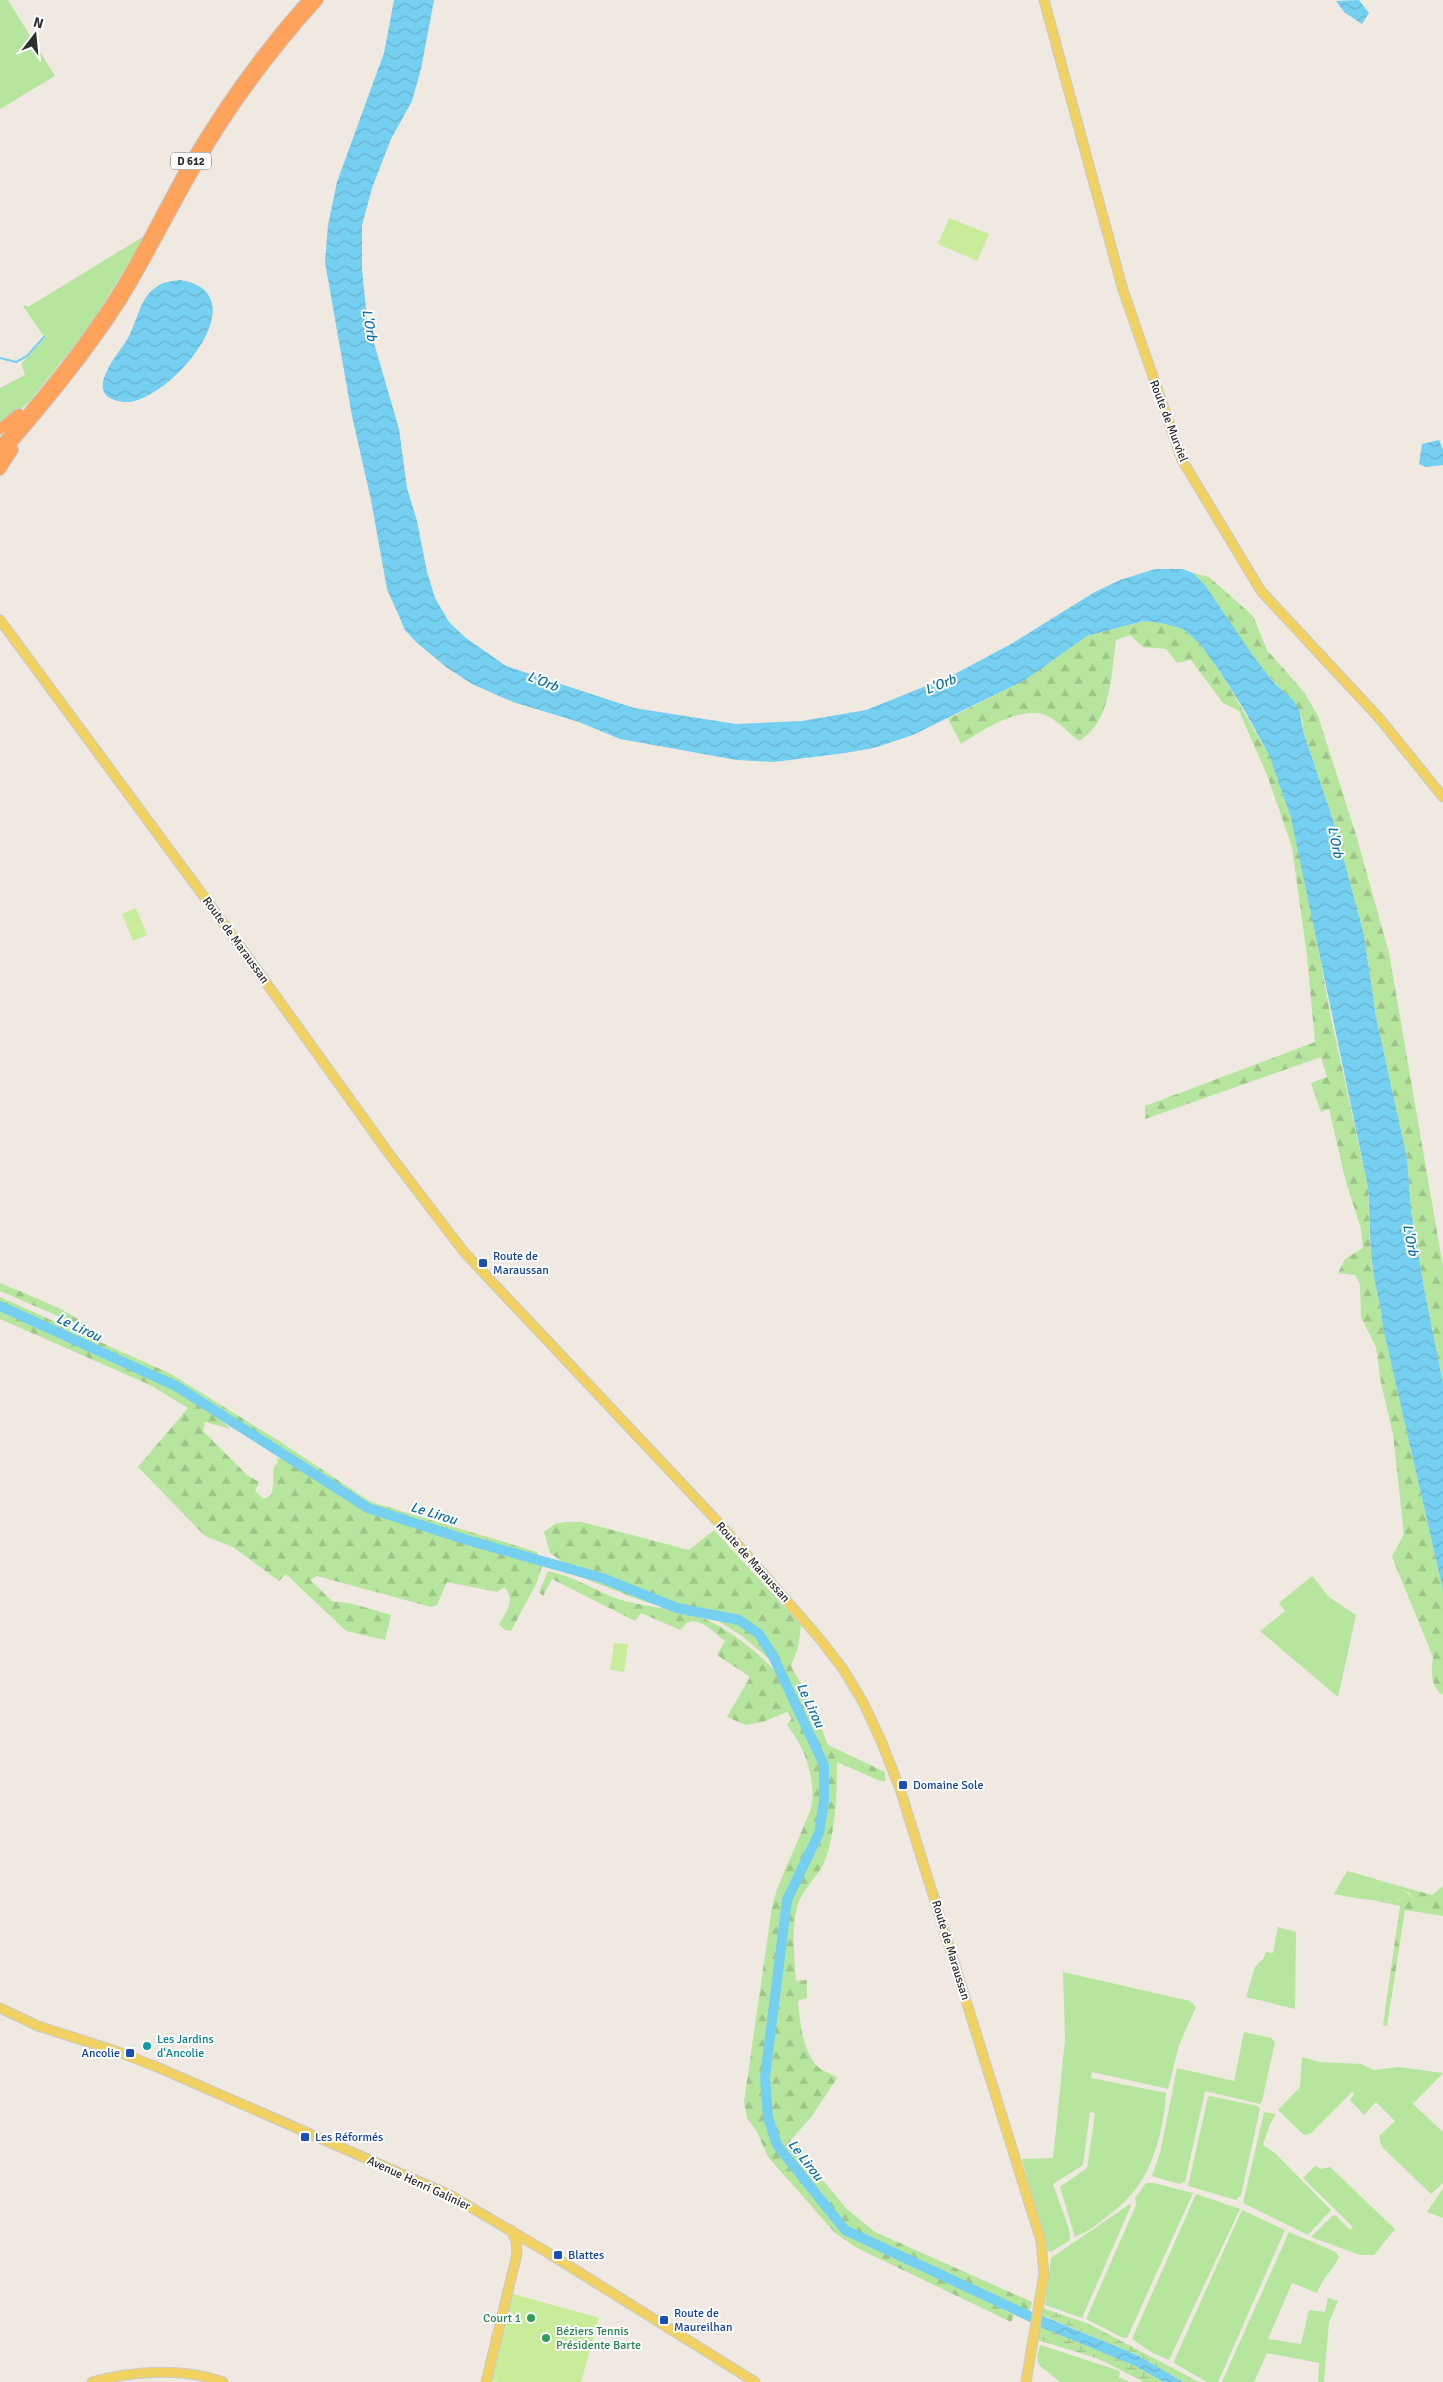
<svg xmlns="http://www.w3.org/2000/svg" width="1443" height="2382" viewBox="0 0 1443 2382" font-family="Signika,sans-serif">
<defs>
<pattern id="forest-firs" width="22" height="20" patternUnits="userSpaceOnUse" patternTransform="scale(1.25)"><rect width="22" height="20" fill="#b6e59e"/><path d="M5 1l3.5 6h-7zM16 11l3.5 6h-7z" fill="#9dc588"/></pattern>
<pattern id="wetland-marsh" width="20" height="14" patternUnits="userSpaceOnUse" patternTransform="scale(1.25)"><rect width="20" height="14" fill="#b6e59e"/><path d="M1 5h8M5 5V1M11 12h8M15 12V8" fill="none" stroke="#9dc588"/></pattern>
<pattern id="water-waves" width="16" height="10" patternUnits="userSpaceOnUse" patternTransform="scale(1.25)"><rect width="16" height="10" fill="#75cff0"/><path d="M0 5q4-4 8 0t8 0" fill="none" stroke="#66b2ce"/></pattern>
</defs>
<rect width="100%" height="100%" fill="#efe9e1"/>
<!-- grass -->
<path fill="#b6e59e" d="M0,0h8l47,76 -55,33z
M146,235l-57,92 -60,75 -29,25v-39l25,-13 -4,-11 24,-26 -22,-32 2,-1 3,2z
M1312,1576l17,21 27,18 -18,82 -78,-66 25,-20 -6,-8z
M1347,1871c19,5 55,14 67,28h-7l-3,-2c-13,9 -53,0 -70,-3z
M1278,1927l18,5 -1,77 -49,-12 9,-30 8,-8 3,-7 7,1z
M1063,1972l127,29 6,6 -17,38 -11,44 -76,-17 -1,6 75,15c-2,35 -13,81 -39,106 -7,8 -16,14 -23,20 -9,7 -19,14 -29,18l-15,-50 27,-19 8,-55 -5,-1 -7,53 -30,19 16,45 1,11 -19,12 -3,-1 -26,-92 31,-1 12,-118z
M1244,2032l27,6 4,4 -13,59 -2,3 -55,-13 -20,91 -6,2 -27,-8 8,-23 17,-85 57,13z
M1302,2057l18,5 41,2 13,6 25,-3 44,6 -30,31 30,28v51l-12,11 -49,-47 -3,-11 16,-15 -19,-19 -12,13 -14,-15 4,-6 -2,-2 -42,42 -6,1 -26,-25 22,-23z
M1210,2096l48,10 2,3 -19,86 -5,5 -48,-14 20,-89z
M1264,2112l12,2 -6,10 -7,21 12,8 56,57 -23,25 -65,-32z
M1315,2166l7,3 8,-2 65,62 -21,26h-14l-49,-18 21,-21 3,-1 15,15 3,-3 -50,-49z
M1146,2183h8l39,10 -66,145h-4l-37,-19 50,-114 -1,-7z
M1443,2188v30l-16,-6z
M1196,2194l44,15 -71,151 -16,-7 -21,-14z
M1130,2204l1,2 -49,112 -37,-13 6,-47z
M1242,2210l43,20 -67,152h-11l-33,-19v-2z
M1289,2232l47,20 3,5c-4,11 -17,21 -22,36l-25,-10 -24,56 33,5 8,-34 16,2 3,-14 10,3 -9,21 -5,60h-6l1,-19 -52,-10 -13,29h-32z
M1040,2345l77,25 3,2 -1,5 11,5h-70l-21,-17 -2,-9z"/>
<!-- forest -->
<path fill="url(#forest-firs)" d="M1193,573l16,4 44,39 14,34 37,42 14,24 39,122 32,115 54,314v116l-19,-95 -13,-78 -4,-52 -31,-141 -12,-82 -30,-112 -31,-92c0,-5 0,-10 -2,-15 -13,-22 -33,-38 -48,-59 -20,-28 -36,-60 -60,-84z
M1144,621l17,2 22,6 17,15 21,29 48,82 22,63 9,32 31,168 37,169c1,32 1,64 7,95 3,16 7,30 8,46l60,262v105c-13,-8 -12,-25 -10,-38l-41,-100 12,-23 -11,-100 -12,-51 -5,-36 -15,-30 -1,-33 -5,-9 -17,-2 7,-14 18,-11 -2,-19 -15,-47 -17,-73 -8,3 -10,-29 16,-6 -6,-20 -176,62v-13l170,-64 -8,-86 -15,-109 -25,-72 -28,-64 -16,-8 -32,-43 -14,3 -11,-14 -23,-2 -13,-12 -14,5c-5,34 -4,81 -37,101 -11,-9 -27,-27 -42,-28 -28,-1 -54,17 -76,31l-13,-25 77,-39 62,-44z
M0,1283c29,12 59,23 84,40v2l-3,1 -81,-35z
M0,1297l171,77 108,67 92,61 166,50 1,5 -70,-19 -100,-32 -124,-74 -71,-49 -173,-79z
M0,1308c75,33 169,68 231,121l-26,-7 -2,9 44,44 12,7 -4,9 9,8 7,-4c4,-10 1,-17 3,-28l4,-5 -2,-3h7l83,51 171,52 5,4 -5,16 -26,49 -6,-1 -6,-6c8,-12 17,-25 5,-37l-7,5 -50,-10 -10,23 -6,2 -114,-31 -7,4 22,21 21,3 38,11 -6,25 -39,-9 -60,-57 -7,7 -46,-34 -28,-11 -67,-69 50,-59 -38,-23 -150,-66z
M565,1522h17l107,28 25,-20 87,95 -3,23 -7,18 19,34 18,45 57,27v9h-5l-43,-19c0,31 -1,66 -11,96 -6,17 -22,29 -28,46 -7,22 -4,54 -2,77l11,-1v18l-9,3c2,20 4,49 19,65 6,6 14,7 20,12l-25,38 -22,25 57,68 28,23 157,70 -3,12 -81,-37 -1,5 67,33 -3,7 -154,-74 -22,-15 -67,-76 -11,-25 -10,-14 -3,-16 28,-195c7,-29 22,-54 32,-82 3,-7 7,-14 8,-22 3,-28 -8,-57 -25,-78l5,-7 -5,-6 -24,10 -17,3 -19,-8 23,-40 -33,-22 8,-14c-8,-6 -25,-24 -36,-19 -3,1 -7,6 -9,8l-39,-17 -6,8 -83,-42 -9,17 -4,-4 9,-21c24,5 45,18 67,27 26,9 53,9 79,17 28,8 68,39 86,62l43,84 2,-1 -40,-82 -17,-20 -26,-22 -43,-27 -51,-6 -60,-23 -38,-27 -6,-21 11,-8z
M1382,1881l50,14 11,-9v30l-38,-6 -18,116 -4,-1 17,-119 -24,-5 23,-1 5,-3 3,2h7l-5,-6z"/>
<!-- wetland -->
<path fill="url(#wetland-marsh)" d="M1043,2308l46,16 110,58h-16l-46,-27 -96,-40z
M1038,2326l95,39 31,17h-20l-45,-23 -61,-19z"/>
<!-- pitch -->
<path fill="#c9ec9a" d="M949,218l40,16 -12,27 -39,-17z
M136,908l11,27 -14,6 -11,-27z
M614,1643l14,1 -4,28 -14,-2z
M510,2293l89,25 -18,64h-82l-9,-2z"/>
<!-- water -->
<path fill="url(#water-waves)" d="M394,0h40l-13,69 -9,32 -21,38 -19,49 -10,37v44l5,50 32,110 8,59 10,33 10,51 8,26 14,24 17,16 40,28 128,42 102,16 66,-3 64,-11 85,-34 60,-32 82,-51 27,-13 35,-11h28l10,4 12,12 49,72 21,27 18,16 6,9 4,22 31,92 30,112 12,82 31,141 4,52 13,78 19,95v207l-60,-262c-1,-16 -5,-30 -8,-46 -6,-31 -5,-63 -7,-95l-77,-369 -22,-63 -23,-42 -25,-40 -21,-29 -17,-15 -22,-6 -17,-2 -57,15 -62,44 -112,55 -39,13 -29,5 -71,9 -37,-2 -117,-21 -41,-17 -66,-20 -41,-18 -26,-17 -30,-25 -11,-12 -18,-41 -16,-89 -19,-84 -27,-154 3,-37 9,-43 47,-129z
M1359,0l10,13 -7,11 -18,-12 -8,-11z
M180,280c83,13 -13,126 -56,122 -45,-5 -6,-47 4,-64 9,-16 12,-40 27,-50 7,-6 16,-7 25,-8z
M1439,440l4,10v15l-17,2 -7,-3 3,-20z
M1040,2315l97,40 46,27h-19l-31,-17 -95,-39z"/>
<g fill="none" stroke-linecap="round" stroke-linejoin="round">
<!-- stream -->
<path stroke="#75cff0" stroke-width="2" d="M0,358l16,4 11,-6 17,-19"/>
<!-- river -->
<path stroke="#75cff0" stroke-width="10" d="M0,1306l176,80 192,122 99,32 135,38 75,30 62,12 20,14 14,22 51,109v37l-5,31 -32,67 -22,177 3,40 9,28 68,85 199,93"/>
<!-- major casing -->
<g stroke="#c9c9c9" stroke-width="11">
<path id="major" d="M1044,0l79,290 59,170 79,131 119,128 63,78
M0,620l219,297 171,238 74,97 254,270 102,117 23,30 20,33 19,41 18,46 141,452 3,33 -18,108
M0,2008l40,19
M35,2025l81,26 41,16 293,128 95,56 210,131
M92,2382c40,-11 91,-15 131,0
M486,2382l31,-128 -1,-13 -5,-11"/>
</g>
<!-- highway casing -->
<g stroke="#c9c9c9" stroke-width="12">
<path id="highway" d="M0,429l19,-15
M0,446c44,-51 87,-103 122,-160 23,-38 42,-78 64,-117 35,-60 75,-117 122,-169
M0,457c43,-50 85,-100 121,-156 27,-44 50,-91 76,-136 34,-59 75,-114 121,-165
M0,470l13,-20"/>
</g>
<!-- major -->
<use href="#major" stroke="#f2d163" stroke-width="9"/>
<!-- highway -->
<use href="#highway" stroke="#ffa35c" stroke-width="10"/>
</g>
<!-- markers -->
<g fill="#1a4fb4" stroke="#fff" stroke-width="2">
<rect x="478" y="1258" width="10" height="10" rx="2.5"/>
<rect x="898" y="1780" width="10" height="10" rx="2.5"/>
<rect x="125" y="2048" width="10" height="10" rx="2.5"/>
<rect x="300" y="2132" width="10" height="10" rx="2.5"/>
<rect x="553" y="2250" width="10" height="10" rx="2.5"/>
<rect x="659" y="2315" width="10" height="10" rx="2.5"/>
</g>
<circle fill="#0f9aa8" stroke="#fff" stroke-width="2" cx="147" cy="2046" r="5"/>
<g fill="#2e9e5b" stroke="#fff" stroke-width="2">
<circle cx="531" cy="2318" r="5"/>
<circle cx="546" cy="2338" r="5"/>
</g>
<g text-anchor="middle" stroke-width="4" stroke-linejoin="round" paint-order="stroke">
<!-- shield labels -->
<rect fill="#fff" stroke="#6d6d6d" stroke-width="1" x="171" y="152.5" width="40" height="17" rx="4"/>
<g font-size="11" font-weight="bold" fill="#2e2e2e">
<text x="191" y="165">D 612</text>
</g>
<!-- street labels -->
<g font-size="12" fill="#2e2e2e" stroke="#fff">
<text transform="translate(1169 421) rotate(69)" y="4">Route de Murviel</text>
<text transform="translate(236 940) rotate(54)" y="4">Route de Maraussan</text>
<text transform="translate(753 1562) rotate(48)" y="4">Route de Maraussan</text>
<text transform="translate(951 1950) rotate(73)" y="4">Route de Maraussan</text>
<text transform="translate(419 2183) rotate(25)" y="4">Avenue Henri Galinier</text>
</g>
<!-- transit labels -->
<g font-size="12" fill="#164399" stroke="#fff" text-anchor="start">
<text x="493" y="1260">Route de<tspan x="493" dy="14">Maraussan</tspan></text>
<text x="913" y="1789">Domaine Sole</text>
<text x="120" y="2057" text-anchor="end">Ancolie</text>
<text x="315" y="2141">Les Réformés</text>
<text x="568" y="2259">Blattes</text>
<text x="674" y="2317">Route de<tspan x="674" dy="14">Maureilhan</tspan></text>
</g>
<!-- culture labels -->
<g font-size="12" fill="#0d838f" stroke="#fff" text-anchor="start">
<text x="157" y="2043">Les Jardins<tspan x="157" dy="14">d'Ancolie</tspan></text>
</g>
<!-- leisure labels -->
<g font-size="12" fill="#27864d" stroke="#fff" text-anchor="end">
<text x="521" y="2322">Court 1</text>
<text x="556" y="2335" text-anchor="start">Béziers Tennis<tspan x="556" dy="14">Présidente Barte</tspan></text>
</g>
<!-- water labels -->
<g font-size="14" font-style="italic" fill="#0d6fa3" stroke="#fff">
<text transform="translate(370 325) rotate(80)" y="5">L'Orb</text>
<text transform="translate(543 681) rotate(22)" y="5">L'Orb</text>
<text transform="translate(940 684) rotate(-22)" y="5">L'Orb</text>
<text transform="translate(1336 842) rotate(79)" y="5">L'Orb</text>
<text transform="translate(1411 1240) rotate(79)" y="5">L'Orb</text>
<text transform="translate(79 1327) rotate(25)" y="5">Le Lirou</text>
<text transform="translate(434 1513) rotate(17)" y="5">Le Lirou</text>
<text transform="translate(811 1705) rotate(65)" y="5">Le Lirou</text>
<text transform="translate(806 2160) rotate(52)" y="5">Le Lirou</text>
</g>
</g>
<!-- north arrow -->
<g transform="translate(35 35) rotate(16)" stroke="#ffffff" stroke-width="4" paint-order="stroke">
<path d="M0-4L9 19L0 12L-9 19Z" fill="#2e2e2e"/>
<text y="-8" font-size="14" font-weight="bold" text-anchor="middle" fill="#2e2e2e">N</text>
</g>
</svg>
